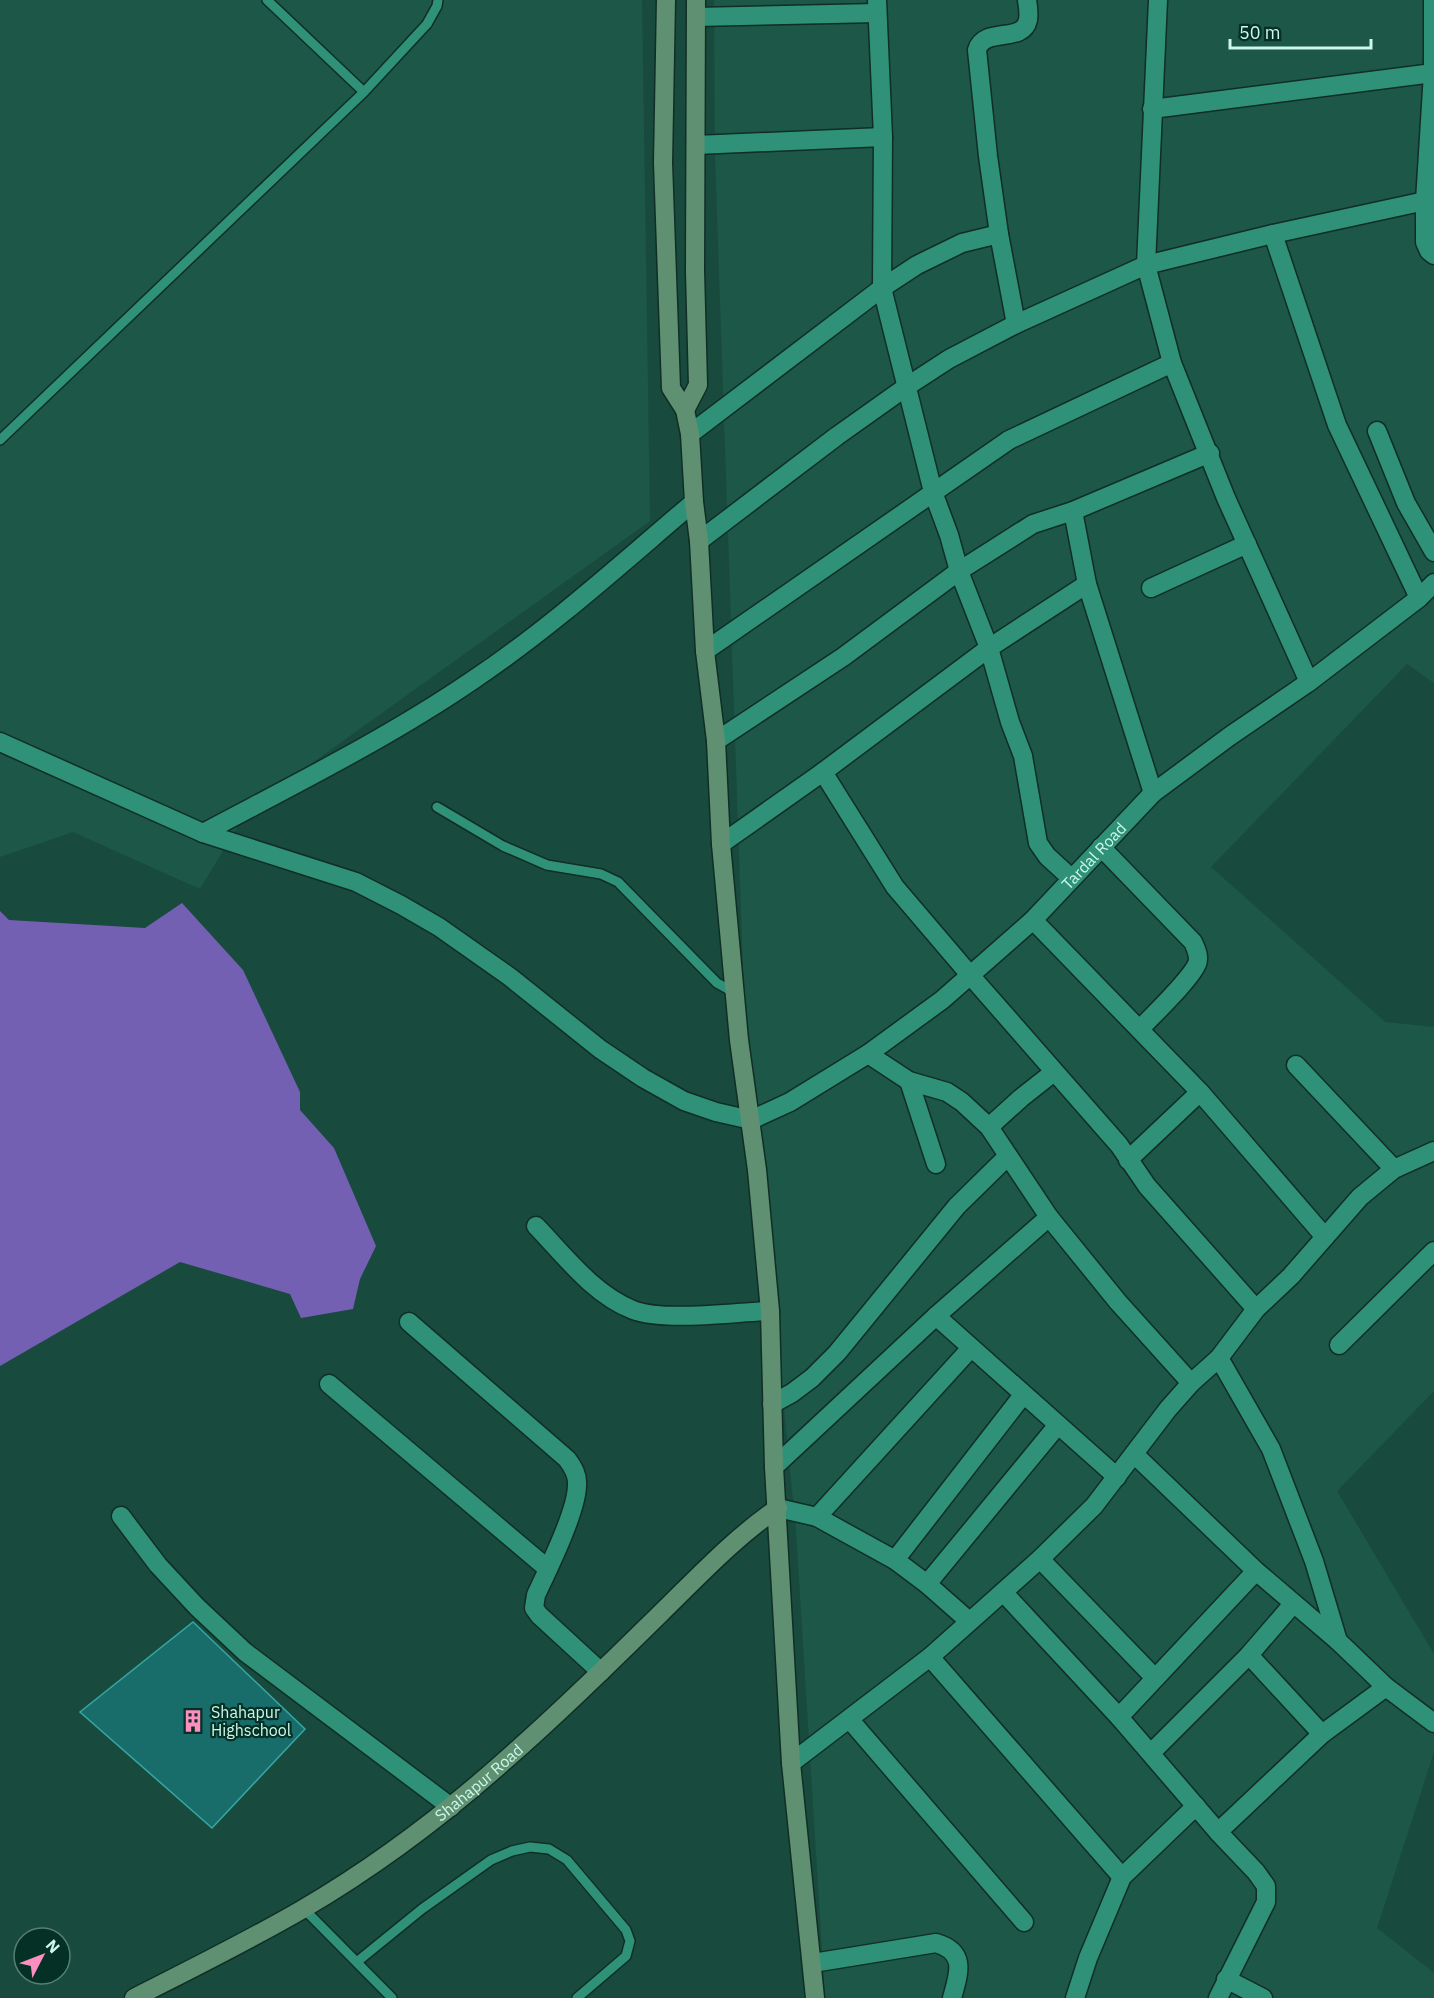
<svg xmlns="http://www.w3.org/2000/svg" width="1434" height="1998" viewBox="0 0 1434 1998" font-family="'IBM Plex Sans',sans-serif">
<rect width="100%" height="100%" fill="#184b3e"/>
<!-- built -->
<path fill="#1d5747" d="M0,0h642l8,521 -402,288 -48,80 -127,-57 -73,25z
M714,0h720v683l-27,-19 -196,203 174,155 49,5v364l-97,100 97,163v98l-57,176 57,45v25h-609l-29,-467 -52,-531 -29,-845z"/>
<!-- water -->
<path fill="#7360b3" d="M182,903l61,67 57,122v18l34,38 42,98 -16,33 -7,30 -52,9 -11,-24 -110,-32 -180,104v-455l9,9 136,8z"/>
<!-- building -->
<path fill="#186d6a" stroke="#37a7a4" stroke-width="1.5" d="M193,1622l112,107 -93,99 -132,-116z"/>
<g fill="none" stroke-linecap="round" stroke-linejoin="round">
<!-- service casing -->
<g stroke="#102e26" stroke-width="12">
<path id="service" d="M267,0l97,92
M0,440l364,-348 63,-68 10,-18 1,-6
M437,807l66,39 44,19 54,9 17,8 99,101 18,10
M304,1909l88,89
M358,1961l64,-52 69,-49 21,-9 18,-4 19,2 18,11 59,70 4,11 -4,15 -49,42"/>
</g>
<!-- minor casing -->
<g stroke="#102e26" stroke-width="21">
<g id="minor">
<path d="M877,0l6,137 -1,151 51,204 16,43 10,36 30,77 21,74 13,34 15,87 9,13 24,22"/>
<path d="M1158,0l-12,265 26,98 54,135 83,184"/>
<path d="M1433,0v73l-8,128v41l4,9 5,4"/>
<path d="M696,17l181,-4"/>
<path d="M1152,109l281,-36"/>
<path d="M696,145l187,-8"/>
<path d="M1273,234l64,191 82,173"/>
<path d="M1016,324l-17,-90 -11,-78 -11,-106c7,-24 46,-6 51,-30 1,-6 0,-14 -1,-20"/>
<path d="M1377,431l29,72 28,49"/>
<path d="M690,434l192,-146 35,-23 45,-22 37,-9"/>
<path d="M1073,511l14,73 66,209"/>
<path d="M699,541l138,-105 69,-49 43,-28 67,-35 130,-59 127,-31 152,-33"/>
<path d="M1151,588l96,-44"/>
<path d="M705,651l304,-211 163,-77"/>
<path d="M716,741l127,-84 116,-86 74,-47 40,-13 137,-58"/>
<path id="s1" d="M0,742l203,91 153,49 45,23 38,22 71,50 90,72 43,29 41,23 32,11 35,8 39,-18 78,-48 74,-54 91,-80 120,-127 77,-57 79,-54 110,-84 15,-15"/>
<path d="M823,772l72,115 75,88 149,170 28,41 109,123"/>
<path d="M203,833c92,-49 185,-95 270,-153 79,-53 149,-117 221,-178"/>
<path d="M721,844l102,-72 166,-124 98,-64"/>
<path d="M1101,847l92,95c3,7 7,14 4,22 -7,16 -43,50 -57,65"/>
<path d="M1033,920l167,172 125,145"/>
<path d="M868,1054l41,27 38,11 15,10 27,25 60,90 69,85 73,81"/>
<path d="M1296,1065l98,104"/>
<path d="M909,1081l27,83"/>
<path d="M989,1127l32,-29 33,-26"/>
<path d="M1128,1160l72,-68"/>
<path d="M536,1226c29,30 57,68 97,84 31,12 102,2 137,1"/>
<path d="M936,1316l181,161"/>
<path d="M409,1322l158,137c6,8 11,16 10,26 0,26 -29,84 -41,110l-2,13 5,7 62,57"/>
<path d="M1339,1345l95,-94"/>
<path d="M1219,1358l52,91 43,112 24,80"/>
<path d="M329,1384l219,185"/>
<path d="M772,1404l20,-11 20,-15 25,-25 120,-147 51,-50"/>
<path d="M1134,1454l122,117 82,70 48,46 48,36"/>
<path d="M774,1467l162,-151 113,-99"/>
<path d="M778,1508l39,9 78,43 32,24 42,37"/>
<path d="M121,1516l37,49 39,42 48,45 206,155"/>
<path d="M817,1517l154,-169"/>
<path d="M1040,1559l115,119"/>
<path d="M895,1560l128,-165"/>
<path d="M927,1584l130,-158"/>
<path d="M1003,1592l116,125 99,115 38,40 10,14v16l-48,96"/>
<path d="M1249,1655l73,79"/>
<path d="M930,1657l192,220"/>
<path d="M1119,1717l137,-146"/>
<path d="M850,1720l174,202"/>
<path d="M1151,1753l98,-98 44,-51"/>
<path d="M791,1763l139,-106 110,-98 54,-53 74,-97 23,-26 28,-25 37,-49 35,-33 69,-79 34,-28 40,-18"/>
<path d="M1218,1832l104,-98 64,-47"/>
<path d="M813,1963l123,-20c31,9 23,30 16,55"/>
<path d="M1226,1979l37,19"/>
<path d="M1075,1998l13,-40 34,-81 74,-71"/>
</g>
</g>
<!-- secondary casing -->
<g stroke="#102e26" stroke-width="21">
<g id="secondary">
<path d="M666,0l-3,163 8,225 14,22 5,24 4,68 5,39 6,110 11,90 5,103 18,196 18,130 13,141 4,156 17,296 24,235"/>
<path d="M685,410l13,-25 -3,-114 1,-271"/>
<path id="s2" d="M134,1998c57,-29 114,-57 169,-89 70,-41 137,-91 198,-145 55,-48 107,-99 159,-150 38,-37 74,-76 118,-106"/>
</g>
</g>
<!-- service -->
<use href="#service" stroke="#2f9278" stroke-width="9"/>
<!-- minor -->
<use href="#minor" stroke="#2f9278" stroke-width="18"/>
<!-- secondary -->
<use href="#secondary" stroke="#5f9071" stroke-width="18"/>
</g>
<!-- icons -->
<defs>
<g id="building-bare" transform="scale(1.8)"><path d="M-4-6H4V6H1V3H-1V6H-4ZM-2.5-4.3h1.7v1.8h-1.7ZM.8-4.3h1.7v1.8H.8ZM-2.5-1h1.7V.8h-1.7ZM.8-1h1.7V.8H.8Z" fill="#fd8ec0" stroke="#053025" stroke-width="2.5" paint-order="stroke"/></g>
</defs>
<g fill-rule="evenodd">
<use href="#building-bare" x="193" y="1721"/>
</g>
<g text-anchor="middle" stroke-width="4.5" stroke-linejoin="round" paint-order="stroke">
<!-- street labels -->
<g font-size="16" fill="#ccf8e9" stroke="#053025">
<text dy="6" stroke="none"><textPath href="#s1" startOffset="1284">Tardal Road</textPath></text>
<text dy="6" stroke="none"><textPath href="#s2" startOffset="408">Shahapur Road</textPath></text>
</g>
<!-- poi labels -->
<g font-size="16" fill="#ccf8e9" stroke="#053025" text-anchor="start">
<text x="211" y="1718">Shahapur<tspan x="211" dy="18">Highschool</tspan></text>
</g>
</g>
<!-- north arrow -->
<g transform="translate(42 1956) rotate(48)"><circle r="28" fill="#053025" stroke="#558073" stroke-width="1.5"/>
<path d="M0-4.5L10 22L0 15L-10 22Z" fill="#fd8ec0"/>
<text y="-9" font-size="16" font-weight="bold" text-anchor="middle" fill="#ccf8e9">N</text>
</g>
<!-- scale -->
<path d="M1230 39v9h141v-9" fill="none" stroke="#ccf8e9" stroke-width="3"/>
<text x="1239" y="39" font-size="18" fill="#ccf8e9" stroke="#053025" stroke-width="4.5" paint-order="stroke">50 m</text>
</svg>
